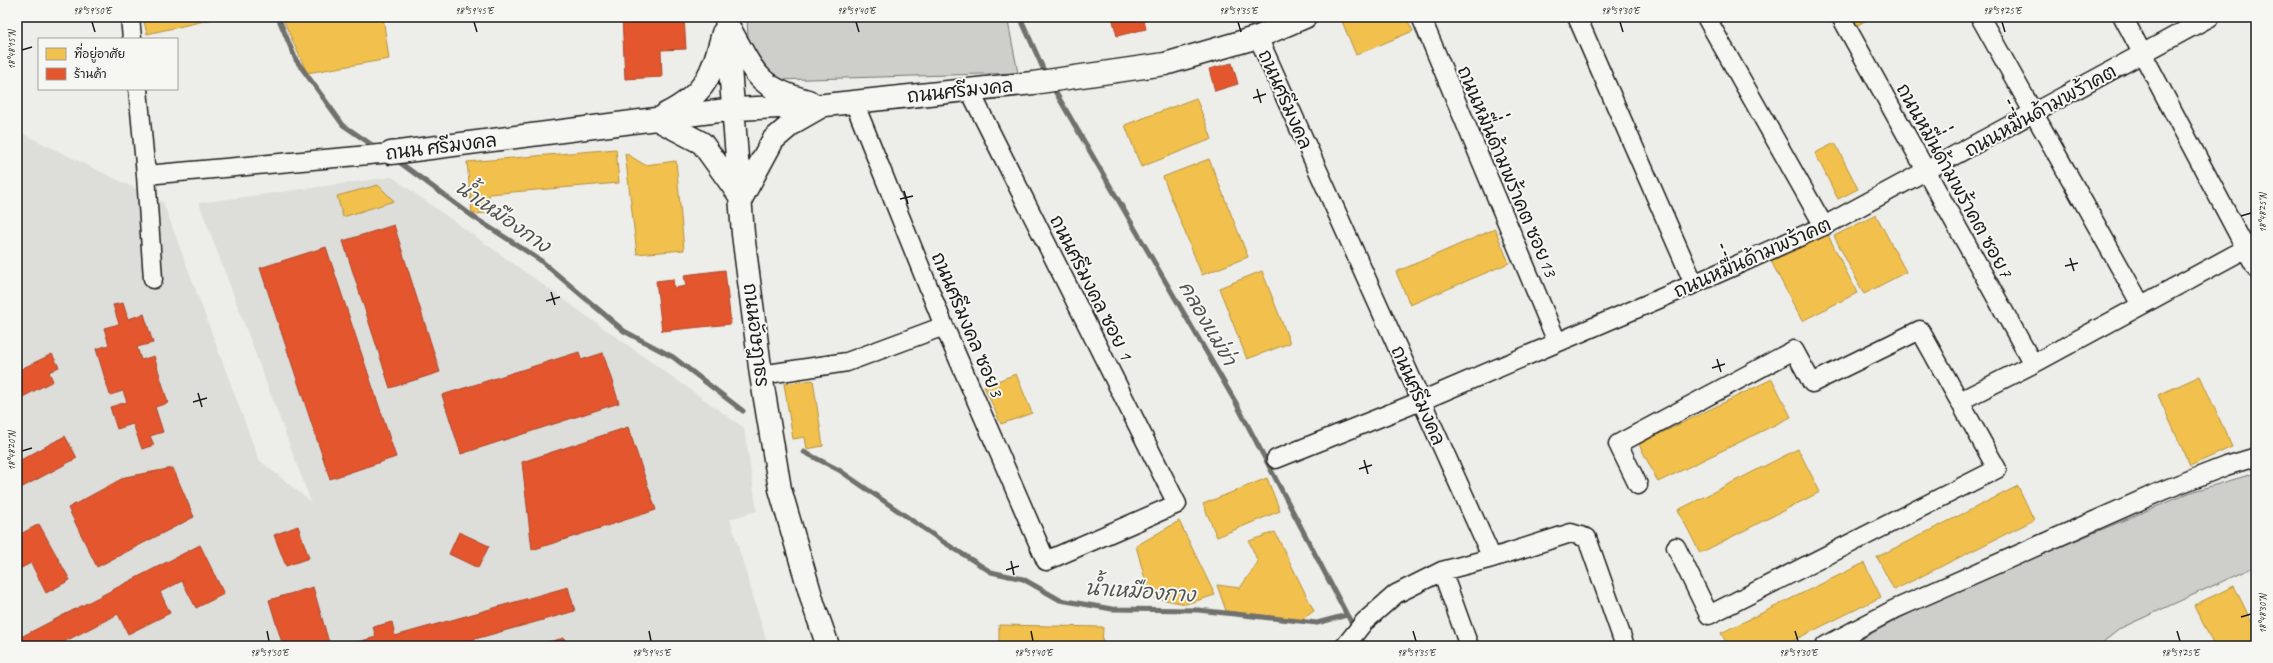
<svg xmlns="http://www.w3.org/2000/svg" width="2273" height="663" viewBox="0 0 2273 663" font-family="Caveat,'Playpen Sans Thai',sans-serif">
<rect width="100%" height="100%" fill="#edede9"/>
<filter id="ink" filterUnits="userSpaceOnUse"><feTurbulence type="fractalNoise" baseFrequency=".025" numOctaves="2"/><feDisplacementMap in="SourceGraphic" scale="8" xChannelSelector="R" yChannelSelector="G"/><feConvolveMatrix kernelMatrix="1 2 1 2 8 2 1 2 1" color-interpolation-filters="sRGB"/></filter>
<g filter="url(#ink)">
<!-- built -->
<path fill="#ddddda" d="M17,131l146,71 96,258 52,42 -112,-299 193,-26 352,251 13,83 -27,8 38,127h-751z"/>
<!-- green -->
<path fill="#cececb" stroke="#757574" d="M747,17h260l11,56 -243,7 -26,-22z
M1249,17h39l-36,13z
M2256,473v93l-135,62 -23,18h-250l84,-45 259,-109z"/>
<!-- homes -->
<path fill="#f2c14e" stroke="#b2903f" d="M143,17h79l-75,17z
M282,17h101l6,42 -82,14z
M1346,17h60l7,14 -57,24 -15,-36z
M1849,17h23l-18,10z
M1196,98l16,41 -71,28 -16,-42z
M1835,143l23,46 -20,10 -23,-46z
M616,149l3,34 -130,11 2,19 -19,1 -5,-52z
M625,153l20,12 31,-4 8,89 -47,4z
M1209,159l39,98 -46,18 -39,-98z
M378,185l16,16 -51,16 -6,-21z
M1876,215l30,57 -42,22 -30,-58z
M1495,229l14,34 -99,42 -14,-33z
M1827,233l30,60 -55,28 -31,-60z
M1262,271l28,72 -43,16 -28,-71z
M1016,374l16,39 -31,11 -17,-38z
M2200,376l32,71 -42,19 -32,-71z
M1772,379l19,38 -133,65 -19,-38z
M813,380l10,66 -16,3 -2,-12 -12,2 -9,-55z
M1798,449l22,43 -120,61 -22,-43z
M1267,478l13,33 -63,26 -14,-33z
M2018,486l16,34 -140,70 -17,-33z
M1179,521l36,74 -29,9 -36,-7 -14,-51z
M1275,532l39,79 -13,9 -75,-9 -9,-26 23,3 18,-26 -9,-21z
M1864,563l17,34 -99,49h-54l-7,-13z
M2234,586l22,45v15h-42l-20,-41z
M999,625l104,2 -1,19h-103z"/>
<!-- shops -->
<path fill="#e4572e" stroke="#a84529" d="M622,17h62l2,32 -25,1 1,27 -37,2z
M1112,17h31l3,12 -29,7z
M1232,63l6,21 -23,7 -6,-22z
M394,225l46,147 -50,16 -47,-147z
M326,247l70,210 -66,22 -70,-211z
M725,270l6,54 -69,7 -6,-50 17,-2 1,9 12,-2 -2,-11z
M123,303l5,16 16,-5 9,29 -16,4 4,13 13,-4 14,47 -13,4 8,25 -13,4 4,9 -12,4 -9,-25 -16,5 -7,-22 17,-5 -4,-11 -13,4 -14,-46 13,-4 -5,-17 15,-4 -6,-19z
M579,352l2,8 22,-7 16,50 -158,51 -19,-59z
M52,354l7,13 -10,5 4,9 -36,19v-29z
M628,427l28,83 -124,40 -10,-88z
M65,436l12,22 -60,32v-28z
M173,468l21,49 -97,50 -29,-59 57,-31z
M39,524l31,56 -24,13 -15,-30 -12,6 -2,-4v-29z
M298,526l11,32 -23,8 -12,-31z
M459,532l30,14 -11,22 -29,-14z
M200,545l24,49 -28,14 -14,-27 -22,11 10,21 -42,21 -10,-20 -62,32h-39v-7z
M313,587l17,59h-47l-14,-46z
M568,587l7,24 -125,35h-107l33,-9 -3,-10 19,-5 3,14z
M564,638l3,8h-34z"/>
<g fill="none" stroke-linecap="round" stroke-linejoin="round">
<!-- stream -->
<path stroke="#6f6f6d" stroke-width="5" d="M278,17l18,43 47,65 35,24
M1020,17l26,58
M1052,86l184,317 111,212 19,31
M395,159l80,59 65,42 84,71 49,26 70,54
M804,452l35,18 103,71 49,31 32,7 37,21 52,9 86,1 119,13 30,-8"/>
<!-- street casing -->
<g stroke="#1c1c1c" stroke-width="21">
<path id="street" d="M130,17l2,22
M1421,17l136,325
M1577,17l117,267
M1706,17l118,209
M1841,17l192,347
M1980,17l161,288
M2123,17l133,251
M1258,37l234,521
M138,89l8,86 7,104
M854,102l90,224 102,235 131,-57 -208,-415
M146,175l245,-22
M761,375l86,-13 97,-36
M1960,401l73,-37 223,-121
M1276,459l145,-58 273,-117 130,-58 386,-209
M1638,485l-20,-41 176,-94 18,33 108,-53 77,139 -288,146 -33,-68
M1442,571l27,75
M1345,646l19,-24 32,-28 46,-23 50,-13 79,-25 16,5 38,108
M1825,646l70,-37 269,-119 62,-24 30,-9"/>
</g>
<!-- secondary casing -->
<g stroke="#1c1c1c" stroke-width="25">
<path id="secondary" d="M726,17l17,217 18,141 19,114 34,117 14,40
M730,29c24,43 27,59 78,72
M666,114c40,-20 46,-40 57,-81
M656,119l46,24 38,53
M391,153l343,-44 91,-4 208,-22 132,-19 93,-27 47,-20
M741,199l32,-59 21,-18 28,-16"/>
</g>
<!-- street -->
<use href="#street" stroke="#f6f6f2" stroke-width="18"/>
<!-- secondary -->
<use href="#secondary" stroke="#f6f6f2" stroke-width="22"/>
</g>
</g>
<!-- ticks -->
<path fill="none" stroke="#1c1c1c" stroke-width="1.5" d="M92,22l3,10M474,22l3,10M856,22l3,10M1238,22l3,10M1620,22l3,10M2002,22l3,10M22,50l10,-3M1257,89l4,14M1253,98l13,-4M904,191l4,13M900,199l13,-3M2241,216l10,-3M2070,258l4,13M2065,266l13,-3M551,292l4,13M546,301l14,-4M1717,359l4,13M1712,368l13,-4M198,393l4,14M193,402l14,-4M22,451l10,-3M1364,460l4,14M1359,469l13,-4M1011,561l3,14M1006,570l13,-4M2241,617l10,-3M267,631l2,10M649,631l2,10M1031,631l2,10M1413,631l3,10M1795,631l3,10M2177,631l3,10"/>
<g text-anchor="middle" stroke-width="4" stroke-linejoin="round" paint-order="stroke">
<!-- street labels -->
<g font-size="19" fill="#1c1c1c" stroke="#f6f6f2">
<text transform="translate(960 90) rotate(-6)" y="7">ถนนศรีมงคล</text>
<text transform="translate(1286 99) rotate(66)" y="7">ถนนศรีมงคล</text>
<text transform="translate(2040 110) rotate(-29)" y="7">ถนนหมื่่นด้ามพร้าคต</text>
<text transform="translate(441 146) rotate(-7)" y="7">ถนน ศรีมงคล</text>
<text transform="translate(1508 171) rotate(67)" y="7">ถนนหมื่่นด้ามพร้าคต ซอย13</text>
<text transform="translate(1955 180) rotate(61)" y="7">ถนนหมื่่นด้ามพร้าคต ซอย7</text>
<text transform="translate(1752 257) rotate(-24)" y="7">ถนนหมื่่นด้ามพร้าคต</text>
<text transform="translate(1092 287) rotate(63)" y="7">ถนนศรีมงคล ซอย 1</text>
<text transform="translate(968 324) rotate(67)" y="7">ถนนศรีมงคล ซอย3</text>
<text transform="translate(757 335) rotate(83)" y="7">ถนนอัษฎาธร</text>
<text transform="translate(1419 395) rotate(66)" y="7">ถนนศรีมงคล</text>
</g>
<!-- water labels -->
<g font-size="20" font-style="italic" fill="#535352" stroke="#f6f6f2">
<text transform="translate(503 216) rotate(35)" y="7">น้ำเหมืองกาง</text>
<text transform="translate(1208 323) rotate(60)" y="7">คลองแม่ข่า</text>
<text transform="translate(1140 591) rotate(4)" y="7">น้ำเหมืองกาง</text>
</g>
</g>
<!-- margin -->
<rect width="2273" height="663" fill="none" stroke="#f6f6f2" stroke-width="44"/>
<!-- legend -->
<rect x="38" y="38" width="140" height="52" fill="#f6f6f2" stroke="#9f9f9c"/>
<rect x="46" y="48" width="20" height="12" fill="#f2c14e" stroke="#9f9f9c"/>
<text x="74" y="58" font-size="12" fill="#1c1c1c">ที่อยู่อาศัย</text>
<rect x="46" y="68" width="20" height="12" fill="#e4572e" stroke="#9f9f9c"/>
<text x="74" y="78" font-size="12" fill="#1c1c1c">ร้านค้า</text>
<rect x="22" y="22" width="2229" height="619" fill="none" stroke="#1c1c1c" stroke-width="1.5"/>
<g font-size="10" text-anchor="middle" fill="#1c1c1c">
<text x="92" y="14">98°59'50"E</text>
<text x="474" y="14">98°59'45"E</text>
<text x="856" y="14">98°59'40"E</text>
<text x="1238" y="14">98°59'35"E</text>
<text x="1620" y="14">98°59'30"E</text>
<text x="2002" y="14">98°59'25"E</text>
<text transform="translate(11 50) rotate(-90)" y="4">18°48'15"N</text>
<text transform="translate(2262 213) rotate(-90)" y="4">18°48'25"N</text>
<text transform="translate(11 451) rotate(-90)" y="4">18°48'20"N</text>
<text transform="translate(2262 614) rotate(-90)" y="4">18°48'30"N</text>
<text x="269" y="656">98°59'50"E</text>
<text x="651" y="656">98°59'45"E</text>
<text x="1033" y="656">98°59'40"E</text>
<text x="1416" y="656">98°59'35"E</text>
<text x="1798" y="656">98°59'30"E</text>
<text x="2180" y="656">98°59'25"E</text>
</g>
</svg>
